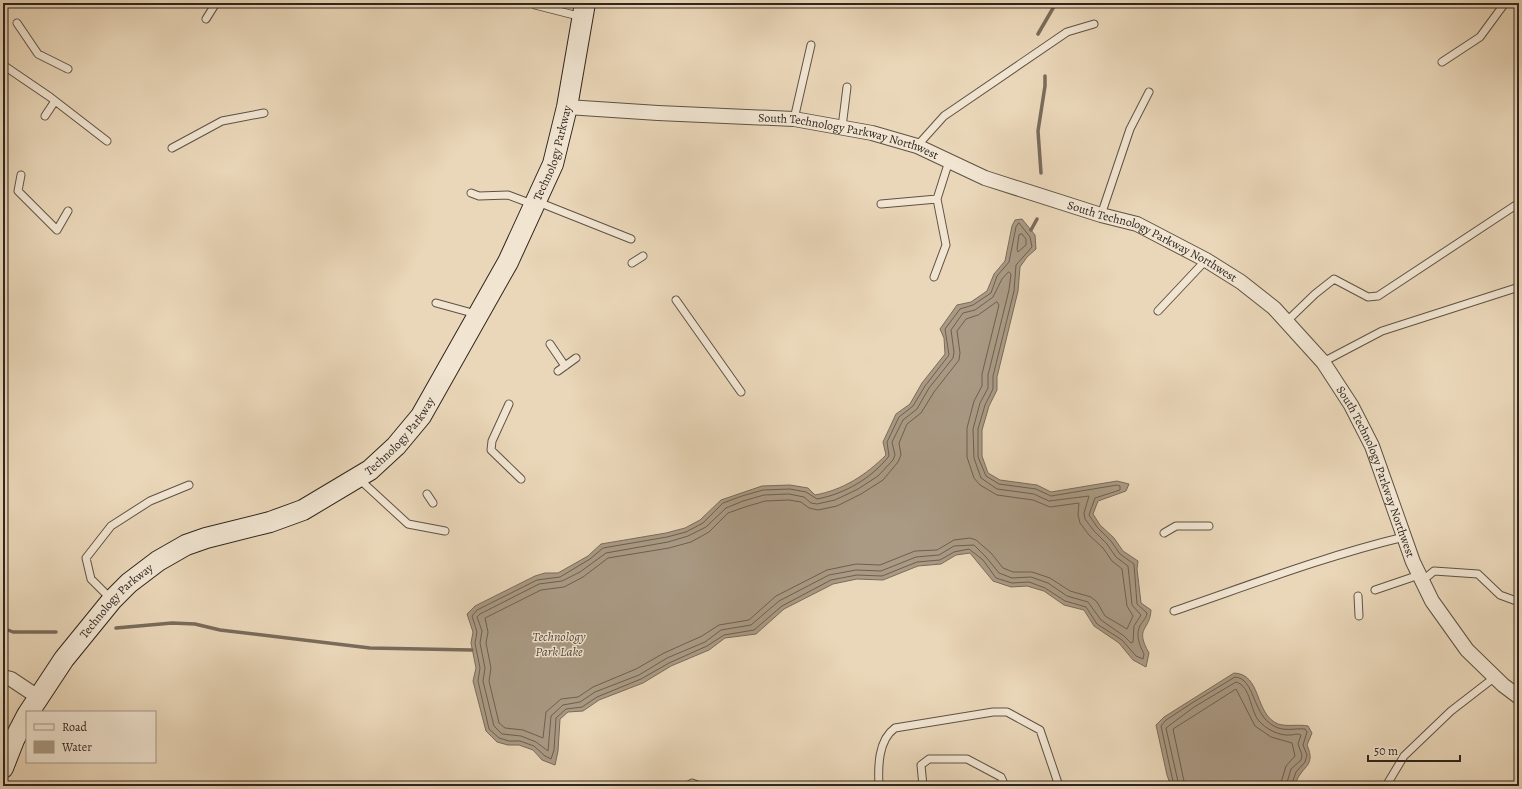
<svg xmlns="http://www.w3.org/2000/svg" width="1522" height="789" viewBox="0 0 1522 789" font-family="Alegreya,serif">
<rect width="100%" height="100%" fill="#ead7b9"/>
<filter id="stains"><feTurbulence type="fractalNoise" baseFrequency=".005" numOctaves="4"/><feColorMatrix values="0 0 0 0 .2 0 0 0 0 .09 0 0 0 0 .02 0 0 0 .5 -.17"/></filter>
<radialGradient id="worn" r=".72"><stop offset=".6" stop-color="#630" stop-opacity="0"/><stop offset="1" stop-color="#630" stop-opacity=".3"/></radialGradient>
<!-- water -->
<path fill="#aa9a84" stroke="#796b5b" d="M1022,219l13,16 1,14 -9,8 -7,10 -2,24 -21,86v13l-8,16 -7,24v26l6,17 12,7 37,5 14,7 66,-11 12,3 -3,7 -28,10 -5,13 7,11 14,13 9,13 15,10 -1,8 4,34 10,7c-1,21 -17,17 -2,43l-3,14 -13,-7 -14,-17 -25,-17 -10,-16 -20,-5 -20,-14 -17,-5 -16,1 -18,-6 -23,-28 -14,2 -15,9 -23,2 -35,14 -26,-1 -24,5 -49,25 -28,25 -31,4 -16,12 -38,16 -28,17 -44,17 -16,11 -15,1 -8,7 -2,32 -3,14 -13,-5 -9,-10 -14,-5h-11l-11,-3 -11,-11 -13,-50 3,-13 -5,-25 2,-11 -6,-18 8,-8 60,-30 10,-3h13l30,-17 13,-12 65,-11 19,-5 15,-8 21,-20 41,-14 28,-1 18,3 7,7c28,-5 51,-20 71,-40l-3,-13 13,-28 14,-10 12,-21 23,-29 -1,-16 -4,-9 17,-24 14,-3 16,-11 7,-17 11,-13 7,-35 3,-6z
M1234,673c28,1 20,41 44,51 10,3 20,0 30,2l4,7 -5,12c10,23 -7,20 -12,41h-124l-4,-11 -11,-50 8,-8z"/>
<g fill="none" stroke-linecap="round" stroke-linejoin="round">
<!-- shore -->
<path stroke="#6c6050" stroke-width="1" d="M1019,223l11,14 2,10 -16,18 -2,26 -21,85v13l-8,16 -7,24v28l8,19 13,8 37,5 15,7 66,-11 3,1v4l-25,8 -6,17 8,12 14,14 9,13 14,10 3,40 10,9c-1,7 -6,9 -8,15 -3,9 1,18 5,26l-1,5 -7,-3 -14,-16 -25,-16 -11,-17 -21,-6 -20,-13 -16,-6 -17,1 -16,-5 -13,-18 -14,-11 -15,3 -14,8 -23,2 -35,14 -25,-1 -26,5 -49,26 -28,24 -30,5 -17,11 -38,17 -28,16 -44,18 -15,10 -16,2 -10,9 -2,32 -3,9 -6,-3 -11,-10 -14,-5h-11l-10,-3 -10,-9 -11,-48 2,-13 -5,-25 2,-11 -5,-16 5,-6 60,-30 23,-3 30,-18 13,-11 64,-11 19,-5 17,-9 20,-20 19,-7 21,-6 27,-1 16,3 11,7c27,-5 54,-20 72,-43l-2,-14 12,-25 14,-11 12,-20 24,-31 -4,-26 15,-20 13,-4 18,-12 6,-17 12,-14 7,-35z
M1022,234l4,5v6l-8,7 -1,-3 2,-14z
M1009,272l2,2 -2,16 -21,85v13l-8,15 -7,26 1,29 7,20 16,11 37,5 15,7 40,-5 -5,17 1,6 9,12 13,13 9,13 12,9 4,39 9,10 -7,11 -1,16 -2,1 -7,-7 -23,-16 -13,-18 -21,-6 -19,-13 -17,-6 -19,1 -13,-5 -13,-16 -12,-12 -20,1 -15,9 -23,2 -35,14 -25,-1 -27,5 -50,26 -28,24 -30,5 -16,12 -38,16 -28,17 -44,17 -15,10 -17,3 -12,11 -3,35 -12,-9 -15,-6 -19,-2 -8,-8 -11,-45 2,-13 -5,-25 2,-12 -5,-14 3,-3 59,-30 23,-3 18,-9 26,-19 62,-11 20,-6 18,-9 20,-19 17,-7 21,-6 25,-1 15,3 7,6 6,1 18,-4 23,-11 20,-13 15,-16 2,-5 -3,-13 11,-22 14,-11 12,-21 24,-30 1,-6 -3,-22 12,-17 12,-3 18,-13 9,-18z
M997,302l2,3 -17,69v12l-8,15 -7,27v29l7,21 6,7 17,10 36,5 17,7 29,-4 -1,12 2,8 9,12 14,13 9,13 10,8 5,37 6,10 -6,13 -22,-13 -8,-14 -6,-5 -21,-6 -20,-13 -18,-6h-19l-10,-4 -12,-15 -15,-13 -6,-2 -16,2 -17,10 -22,1 -35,14 -24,-1 -29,6 -51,26 -27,24 -30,5 -17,11 -38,17 -28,16 -43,18 -15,10 -17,2 -15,13 -3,26 -20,-8 -18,-2 -6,-5 -10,-42 2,-13 -5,-25 2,-11 -3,-14 56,-28 23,-3 19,-10 25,-19 61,-10 22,-6 18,-10 19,-19 17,-6 20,-6 24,-1 12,2 8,6 9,2 19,-4 24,-12 22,-14 15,-18 3,-7 -2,-12 8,-19 14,-11 13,-21 25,-32 1,-7 -3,-22 9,-12 12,-4z
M1174,786l-13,-60 5,-6 26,-17 43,-26c20,1 17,38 39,49 10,6 20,2 31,3l2,3 -4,13 4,10 -2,7 -9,10 -5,14
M1179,786l-13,-58 28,-21 42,-25c15,4 14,29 23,39 7,8 20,15 31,14 4,0 7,-2 11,0l-3,9 4,11 -1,5 -10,9 -5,17
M1185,786l-12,-57 63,-40 19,37 16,11 21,6 3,13 -9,10 -6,20"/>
<!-- stream -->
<path stroke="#796b5b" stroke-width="3.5" d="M1038,34l18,-31
M1041,173l-3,-42 7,-45v-10
M1031,230l6,-11
M3,628l10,4h43
M116,628l56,-5 23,1 25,6 150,18 102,2"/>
<!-- lane casing -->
<g stroke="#5e5244" stroke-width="9">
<path id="lane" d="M535,5l47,12
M206,19l10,-16
M17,23l21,31 30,15
M1442,62l38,-25 25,-34
M3,65l47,32 57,44
M45,116l10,-15
M794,119l17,-74
M842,127l5,-40
M917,146l27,-30 123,-84 27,-8
M172,148l50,-27 42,-8
M21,175l-3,16 39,39 11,-19
M471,193l8,3 29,-1 24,9
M538,202l93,37
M881,204l56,-5
M1101,215l29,-86 19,-37
M632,263l11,-7
M934,277l12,-32 -9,-46 12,-38
M676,300l65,92
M436,303l40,11
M1158,311l48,-51
M1286,322l29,-28 19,-15 34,18 10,-1 141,-93
M550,344l15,22
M1323,362l59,-31 137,-44
M558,371l18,-13
M509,404l-17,37 -1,9 30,29
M358,478l50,46 37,7
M427,494l6,9
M1164,533l12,-7h33
M1422,581l12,-10 44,3 22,21 19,7
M1375,590l44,-15
M1358,596l1,20
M111,599l-20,-20 -5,-21 25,-32 39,-25 39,-16
M1174,611c76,-26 151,-55 230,-74
M687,786l5,-3 8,3
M879,786c-1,-19 -1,-46 16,-58l98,-16h14l33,18 19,56
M923,786l-2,-21 8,-6h38l34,18 4,9
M1386,786l18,-30 47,-45 44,-34"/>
</g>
<!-- street casing -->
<g stroke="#5e5244" stroke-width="16">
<g id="street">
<path id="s1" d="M567,107l91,6 136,6 78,14 45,13 68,32 116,37 36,9 69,36 35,22 33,26 49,54 28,43 21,41 41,116 19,39 35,49 36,35 16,12"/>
<path d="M3,677l8,2 27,18"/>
</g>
</g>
<!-- secondary casing -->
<g stroke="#2f251d" stroke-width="22">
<g id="secondary">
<path id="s2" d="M29,712l35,-53 48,-59 17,-17 29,-22 28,-16 20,-7 64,-16 33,-12 67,-40 26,-24 25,-30 87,-154 45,-98 14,-57 18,-104"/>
<path d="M3,768l11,-28 13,-25"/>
</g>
</g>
<!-- lane -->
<use href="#lane" stroke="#f1e5d2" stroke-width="7"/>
<!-- street -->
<use href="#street" stroke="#f1e5d2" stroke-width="14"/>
<!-- secondary -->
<use href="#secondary" stroke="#f1e5d2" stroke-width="20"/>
</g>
<g text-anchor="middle" stroke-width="3" stroke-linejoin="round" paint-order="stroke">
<!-- street labels -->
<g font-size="12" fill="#2f251d" stroke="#f1e5d2">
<text dy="4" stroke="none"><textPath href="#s1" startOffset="284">South Technology Parkway Northwest</textPath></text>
<text dy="4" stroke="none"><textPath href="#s2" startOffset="802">Technology Parkway</textPath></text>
<text dy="4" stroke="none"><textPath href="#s1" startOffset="608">South Technology Parkway Northwest</textPath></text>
<text dy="4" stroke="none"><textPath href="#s2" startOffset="478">Technology Parkway</textPath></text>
<text dy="4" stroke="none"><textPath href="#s1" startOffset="944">South Technology Parkway Northwest</textPath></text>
<text dy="4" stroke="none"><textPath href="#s2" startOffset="142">Technology Parkway</textPath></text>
</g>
<!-- water labels -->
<g font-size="13" font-style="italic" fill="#54483c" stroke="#f1e5d2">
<text x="559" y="641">Technology<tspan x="559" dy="15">Park Lake</tspan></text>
</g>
</g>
<!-- margin -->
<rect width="1522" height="789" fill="none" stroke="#ead7b9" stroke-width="16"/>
<rect x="4" y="4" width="1514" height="781" fill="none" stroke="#2f251d" stroke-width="2"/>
<rect x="8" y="8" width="1506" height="773" fill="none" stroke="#2f251d"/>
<!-- legend -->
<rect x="26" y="711" width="130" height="52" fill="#f1e5d2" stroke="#a3988a"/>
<rect x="34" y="724" width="20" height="6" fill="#f1e5d2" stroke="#a3988a"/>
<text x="62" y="731" font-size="12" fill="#2f251d">Road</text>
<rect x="34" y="741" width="20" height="12" fill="#aa9a84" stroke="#a3988a"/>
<text x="62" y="751" font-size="12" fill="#2f251d">Water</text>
<!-- scale -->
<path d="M1368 755v6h92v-6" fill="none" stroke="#2f251d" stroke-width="2"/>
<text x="1374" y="755" font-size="12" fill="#2f251d" stroke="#f1e5d2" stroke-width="3" paint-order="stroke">50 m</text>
<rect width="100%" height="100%" filter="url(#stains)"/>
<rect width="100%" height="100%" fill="url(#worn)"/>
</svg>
